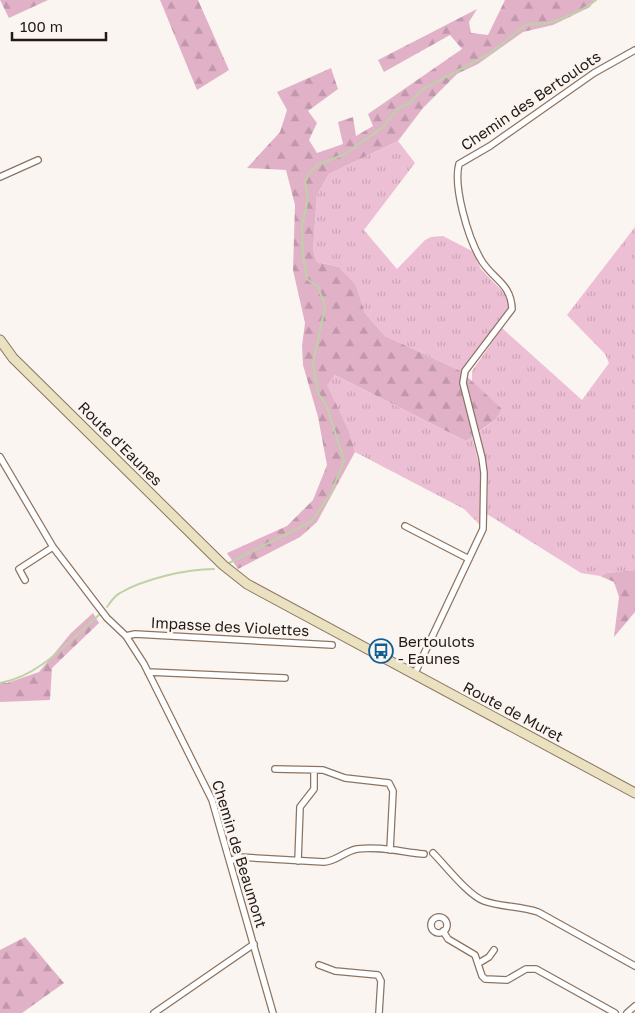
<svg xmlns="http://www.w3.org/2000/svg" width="635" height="1013" viewBox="0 0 635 1013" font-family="'Golos Text',sans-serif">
<defs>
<pattern id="grass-tufts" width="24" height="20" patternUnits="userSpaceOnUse" patternTransform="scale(1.25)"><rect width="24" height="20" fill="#edbfd5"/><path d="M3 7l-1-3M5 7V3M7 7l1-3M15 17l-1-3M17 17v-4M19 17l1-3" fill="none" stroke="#cba4b6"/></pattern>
<pattern id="forest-firs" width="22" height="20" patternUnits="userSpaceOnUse" patternTransform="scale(1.25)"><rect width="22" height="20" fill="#e1b1c8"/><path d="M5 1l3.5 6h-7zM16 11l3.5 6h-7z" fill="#c198ab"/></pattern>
</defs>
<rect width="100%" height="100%" fill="#fbf5f1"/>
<!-- grass -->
<path fill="url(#grass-tufts)" d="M398,141l17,22 -51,67 33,39 28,-29 6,-3 12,-1 29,15 9,18 27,28v11l-47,63 -76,-35 -20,-23 -9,-28 -17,-18 -22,-5 -4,-12 4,-55 12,-21z
M635,227v343l-28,3 -7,3 -19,-3 -94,-59 1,-29 -9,-53 17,-13 6,-10 -30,-26v-12l30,-43 80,72 27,-37 -4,-9 -38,-39z
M335,375l131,66 6,-5 8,33v56l-16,-16 -109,-57 -6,-21 -23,-47z"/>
<!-- forest -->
<path fill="url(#forest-firs)" d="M0,0h48l-39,18z
M160,0h38l31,70 -32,20z
M505,0h89l-4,7 -37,18 -30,7 -45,32 -21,10 -34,34 -25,33 -69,33 -12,21 -4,55 4,12 22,5 17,18 9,28 20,23 76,35 41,38 -6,10 -30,22 -131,-66 -8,10 22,46 6,21 -38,70 -17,15 -62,32 -11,-16 60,-27 26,-26 14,-35 -9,-48 -15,-52 -1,-19 3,-23 -12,-53 2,-65 -9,-35 -39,-2 33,-36 7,-22 -10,-18 54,-24 7,21 -30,22 9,12 -8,17 8,13 26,-9 -5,-22 15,-5 3,19 17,-10 -5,-12 94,-65 -12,-14 -66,37 -6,-12 99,-51 -8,13 2,11 17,2z
M635,570v42l-21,25 5,-40 -5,-15 -14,-6 7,-3z
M93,613l6,10 -47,45 -2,32 -50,2v-20l7,1 32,-11 32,-39z
M25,937l39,46 -42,30h-22v-63z"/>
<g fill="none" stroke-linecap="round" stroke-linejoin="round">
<!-- stream -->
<path stroke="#bed2a7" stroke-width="2" d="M229,563l83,-42 20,-30 12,-31 -17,-53 -9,-14 -5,-29 12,-58 -7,-19 -11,-8 -4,-24 -1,-29 6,-28 -3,-16 5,-10 7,-7 28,-11 38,-27 14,-18 13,-6 13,-14 66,-35 35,-28c8,-3 15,-1 24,-3 16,-5 35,-12 48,-23
M107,607c3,-4 7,-11 13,-14 24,-14 66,-24 94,-24
M0,683c40,-7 69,-42 99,-68"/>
<!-- minor casing -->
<g stroke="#8d7461" stroke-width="8">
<path id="minor" d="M0,177l38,-17
M0,457l53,90 54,71 19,18 18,28 68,136 61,213
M405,526l64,33
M25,580l-6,-11 34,-22
M126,636l9,-2 197,11
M148,672l137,6
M414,675l69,-146 1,-56 -2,-15 -19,-75 2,-12 47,-62c-1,-27 -21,-30 -32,-51 -12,-21 -27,-71 -21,-94l31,-18 104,-73 41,-23
M275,769l48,1 22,8 44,5 4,8 -3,59
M433,853c13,13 35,42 51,48 17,6 36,5 54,11l97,54
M230,861l9,-4 85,5c13,-1 21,-11 33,-13 22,-3 45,3 67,5
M298,861l2,-54 14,-18v-19
M431 925a8 8 0 1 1 16 0a8 8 0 1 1-16 0Z
M443,931l5,8 27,16 7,21 3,3 22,1 19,-11h10l79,44
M479,963l10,-6 5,-7
M319,965l16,6 43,4 3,6 -2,32
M154,1013l100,-69
M627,1013l8,-7"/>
</g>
<!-- secondary casing -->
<g stroke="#8d7461" stroke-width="11">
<path id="secondary" d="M0,340l13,18 210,207 24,19 388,209"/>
</g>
<!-- minor -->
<use href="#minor" stroke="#fff" stroke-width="5.5"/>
<!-- secondary -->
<use href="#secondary" stroke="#e9e1c0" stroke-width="9"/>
</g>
<!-- icons -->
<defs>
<g id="bus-ring" transform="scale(1.25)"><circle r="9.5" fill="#fbf5f1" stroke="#0f5f92" stroke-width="1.5"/><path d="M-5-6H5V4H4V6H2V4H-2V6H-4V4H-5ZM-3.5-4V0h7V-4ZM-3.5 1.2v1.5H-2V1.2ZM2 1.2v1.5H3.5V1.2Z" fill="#0f5f92"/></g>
</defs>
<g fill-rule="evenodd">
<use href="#bus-ring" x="381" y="651"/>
</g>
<g text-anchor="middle" stroke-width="5" stroke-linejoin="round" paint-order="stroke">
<!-- street labels -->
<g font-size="15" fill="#241a13" stroke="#fbf5f1">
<text transform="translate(531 101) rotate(-34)" y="5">Chemin des Bertoulots</text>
<text transform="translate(120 444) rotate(45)" y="5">Route d'Eaunes</text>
<text transform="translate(230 627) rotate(3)" y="5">Impasse des Violettes</text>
<text transform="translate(513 712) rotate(28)" y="5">Route de Muret</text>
<text transform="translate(239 854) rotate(73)" y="5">Chemin de Beaumont</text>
</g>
<!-- poi labels -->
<g font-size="15" fill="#241a13" stroke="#fbf5f1" text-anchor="start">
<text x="398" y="647">Bertoulots<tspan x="398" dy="17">- Eaunes</tspan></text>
</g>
</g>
<!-- scale -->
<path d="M12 32v8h94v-8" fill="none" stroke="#241a13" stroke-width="2.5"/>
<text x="20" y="32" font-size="15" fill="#241a13" stroke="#fbf5f1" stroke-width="4" paint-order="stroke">100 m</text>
</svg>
